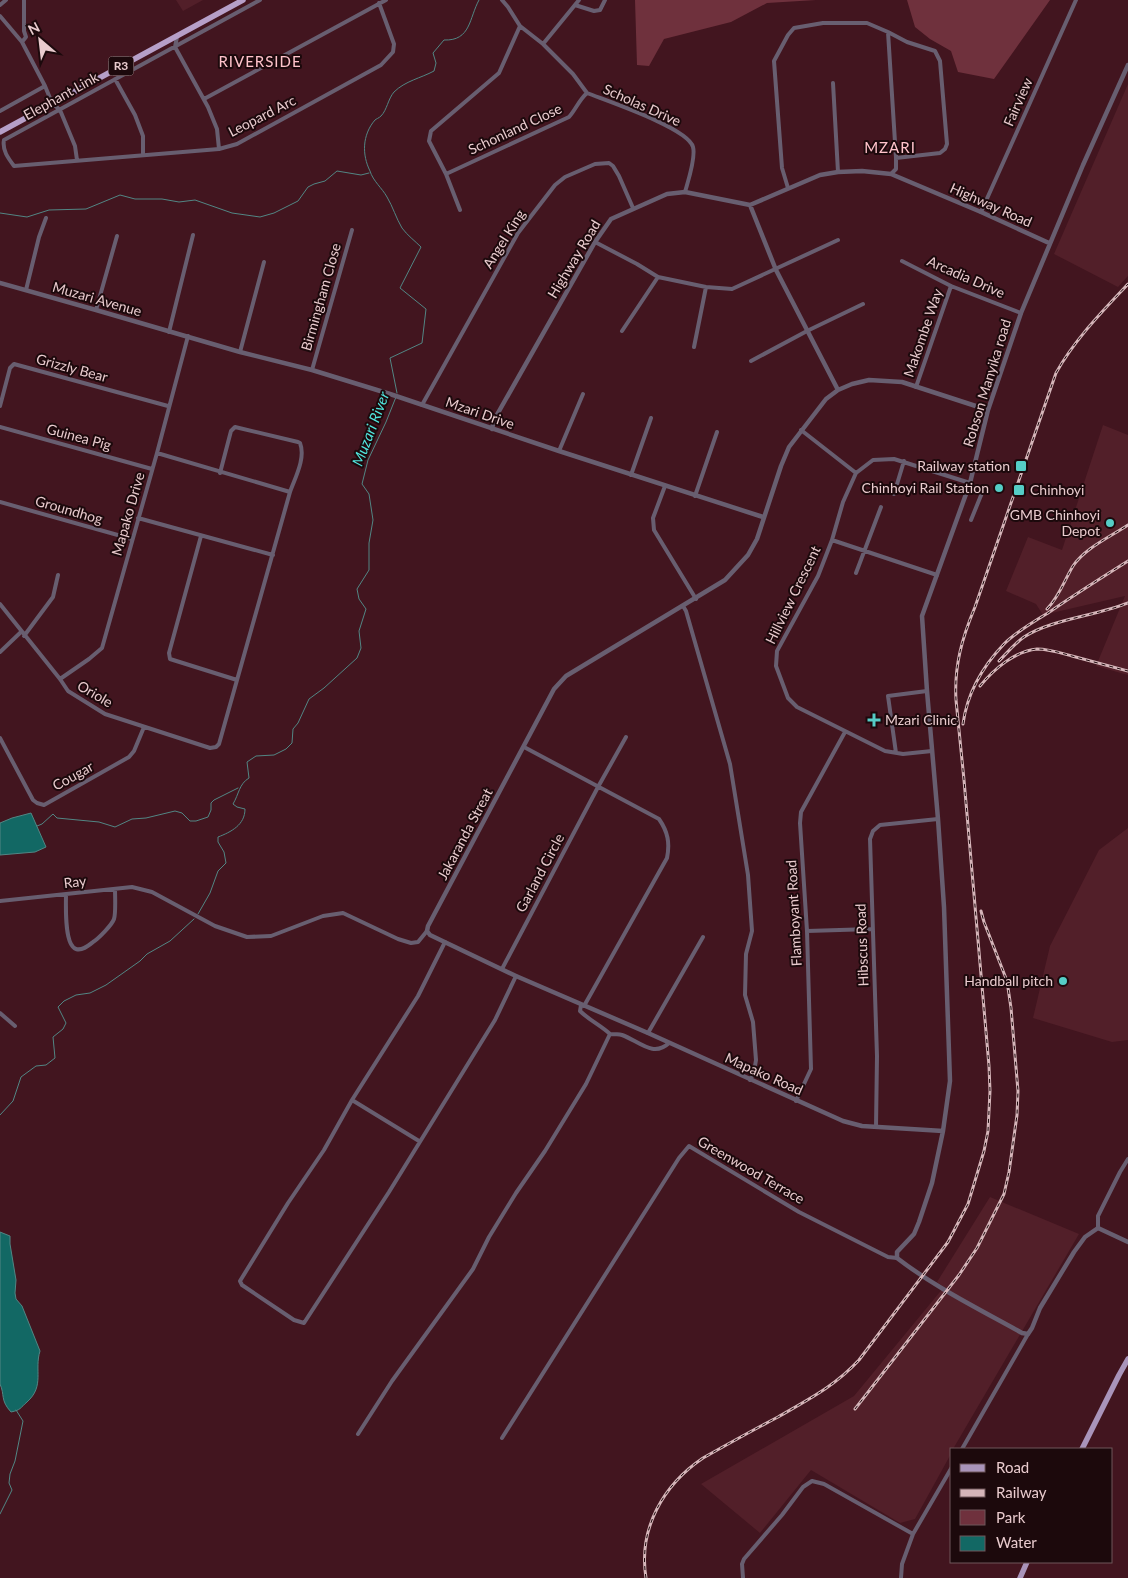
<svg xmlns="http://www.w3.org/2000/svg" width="1128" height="1578" viewBox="0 0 1128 1578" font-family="Lato,sans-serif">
<rect width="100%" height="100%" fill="#42151f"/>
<!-- built -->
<path fill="#521f29" d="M176,0h27l-20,11z
M1128,84v192l-10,11 -64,-33z
M1103,425l25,10v240l-32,-9 29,-70 -82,19 -7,-11 -30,-13 22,-54 34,13z
M1128,828v212l-16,2 -79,-24 17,-72 49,-96z
M990,1197l89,37 -126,215h-1v3l-37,67 -15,4 -89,-53 -51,63 -59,-49 153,-88 90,-109 -7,-5z"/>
<!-- green -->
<path fill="#6f313d" d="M635,0h181l-49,3 -36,19 -67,17 -15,27 -12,-1z
M907,0h143l-56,79 -36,-7 -7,-21 -21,-12 -15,-12z"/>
<!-- water -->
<path fill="#126864" stroke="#528684" d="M31,813l15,34 -11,5 -35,3v-32l12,-5z
M0,1232l10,4v8l6,36 -1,13 1,6 6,7 18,45c-6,19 5,35 -13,51 -7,6 -6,8 -16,10 -11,-12 -6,-17 -11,-28z"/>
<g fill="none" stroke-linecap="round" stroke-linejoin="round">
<!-- stream -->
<path stroke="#528684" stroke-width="1" d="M0,213l27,4 22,-7 37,-1 34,-14 15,4h27l17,3 16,-2 37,13 28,4 14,-4 24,-12 10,-14 6,-3 11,-3 12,-10 24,4 8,-2
M397,393l-7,-35 32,-15 4,-34 -26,-21 21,-41c-6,-6 -14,-12 -19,-19 -6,-10 -9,-21 -15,-31 -5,-9 -14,-16 -17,-26 -8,-16 -8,-36 5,-51 1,-1 4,-2 6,-4 6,-6 7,-17 13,-24 11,-11 27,-14 40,-21l2,-8 -3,-10 11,-13c27,1 25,-22 35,-40
M37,826l5,-2 11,-10 4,4 42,4 16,5 17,-8 14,-1 29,-7 7,2 8,8h6l12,-4 3,-7v-7l3,-3 24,-12
M198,914l12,-21 8,-22 8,-8 -2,-11 -6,-10v-5c13,-5 27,-12 27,-28l-8,-2 -4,-3c6,-10 6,-20 16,-26l-2,-16 9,-6 18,-1 12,-6 6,-6 1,-14 5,-6 11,-24 15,-11 33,-30 4,-10 -2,-17 7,-22 -7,-10 -2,-10 12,-19v-27l4,-23 -4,-26 -7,-10 6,-24 18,-38 10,-25
M0,1115l13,-14 8,-24 15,-11 10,-1 9,-7 -2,-21 10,-8 3,-6 -8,-16 6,-6 12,-6 14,-2 16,-8 34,-24 7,-7 23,-13 24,-22
M0,1514l12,-24 -3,-7 1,-9 5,-13 8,-40 -7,-11"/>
<!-- minor -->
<path stroke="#685e70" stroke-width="4" d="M260,0l-256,140c-2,10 4,18 10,26l205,-17 18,-5 144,-79 12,-13 1,-8 -15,-41
M0,5l6,-5
M575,5l19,6 6,-1 5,-10
M0,16l22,26 23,44 7,17 8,7 15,36 2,14
M888,32l19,10 28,9 5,10 7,83 -2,5 -5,4 -44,5
M177,37l-2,10 33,60 9,22 2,20
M22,42l4,-5 -2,-6v-31
M543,44l36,-44
M115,79l20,36 8,21v19
M833,83l5,89
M587,93c20,8 101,35 106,54 3,11 -5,34 -8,45
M204,99l182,-99
M0,111l45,-25
M446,174l-17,-33 2,-10 68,-58 21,-47
M788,188l-6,-20 -8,-107 14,-26 6,-7 29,-5h44l21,9 8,126v11l-5,5
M460,210l-14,-36 123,-57c7,-8 10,-17 18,-24l-14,-19 -30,-30 -23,-18 -12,-19 -6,-7
M981,212l95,-212
M595,242l42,22 21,13 48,10 26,2 106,-49
M902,261l49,25 70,27
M26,290l13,-53 7,-19
M96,310l21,-74
M622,331l36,-54
M169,332l24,-97
M694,347l12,-60
M240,352l24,-90
M751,361l56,-30 56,-27
M312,370l40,-140
M916,387l35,-101
M422,405l96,-172 37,-48 10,-8 30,-13 14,-1 4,3 6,10 14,32
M0,406l10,-38 4,-4 154,42
M0,427l152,42
M801,430l55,43
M559,451l24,-57
M157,453l133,39
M631,475l20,-57
M665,486l-12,32 1,12 42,69
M894,494l10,-33
M695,496l22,-64
M0,502l132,37
M138,518l135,37
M971,520l13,-32
M201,536l-32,117 1,6 67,21
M832,540l105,35
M856,573l25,-66
M0,604l60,75 8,12 37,23 105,34 6,-1 3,-3 71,-252c5,-14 16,-34 10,-49l-2,-1 -63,-15 -4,4 -11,42
M683,606l3,5 44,153 18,111 4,56 -6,23 -1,41 8,27 3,38 -2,12 -4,8
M24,636l29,-39 5,-22
M0,652l21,-20
M60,679l29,-20 13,-11 55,-195 31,-117
M0,738l33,62 4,3 7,2 85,-48 5,-6 10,-24
M524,747l135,72c9,13 11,24 8,39l-83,148
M932,751l-29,3 -18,-3 -88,-44 -9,-9 -12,-32 1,-15 41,-75 14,-36 11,-38 13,-29 17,-13 21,-1 76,24
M896,753l-8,-57 39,-5
M66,894c0,11 -2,51 10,55 6,2 12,-3 17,-7 5,-3 19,-17 21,-23 2,-6 1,-23 1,-30
M0,901l132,-14 20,5 63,34 32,11 24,-1 52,-20 20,-3 55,26 13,4 7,-1 9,-11
M807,931l65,-2
M445,942l-27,54 -66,104 -28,50 -36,53 -48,78 2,4 52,35 10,3 85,-131 106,-172 21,-44
M502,969l96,-182 28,-50
M0,1013l15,13
M648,1033l55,-96
M610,1034c4,0 8,0 12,1 17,6 31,23 47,8
M352,1100l67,41
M796,1101l15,-32 -4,-138 -7,-108 1,-11 44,-80
M876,1127l1,-71 -7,-217 3,-8 7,-6 58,-6
M1098,1228v-12l22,-44 8,-13
M358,1434l34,-53 81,-112 16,-32 27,-44 29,-42 41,-67 24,-50c-10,-9 -21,-14 -30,-23l1,-6
M502,1438l177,-280 10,-12 110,66 89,45 9,1
M962,1449l66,-115
M743,1578l-1,-14 2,-5 38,-44 21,-28 9,-6 12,3 89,50 39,-67
M901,1578l1,-14 11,-30"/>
<!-- tertiary -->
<path stroke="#685e70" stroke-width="4.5" d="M1128,65l-45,100 -62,148 -33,97 -18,73 -48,133 5,75 11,128 6,88 6,174 -7,50 -11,52 -13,39 -5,12 -17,18v6c39,30 82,51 125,75l6,1 4,-6 8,-20 34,-56 11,-15 13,-9 30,14
M750,205l26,65 62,120
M0,283l96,27 144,42 72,18 78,24 169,57 204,66
M492,429l2,-9 101,-178 16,-23 56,-25 18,-2 65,13 70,-30 18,-3 24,-1 29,3 90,38 68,31
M943,1131l-81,-5 -19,-5 -195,-88 -132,-57 -86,-41 -3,-4 1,-5 126,-237 12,-13 159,-96 23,-25 9,-16 24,-73 8,-19 37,-48 12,-9 14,-6 17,-4 33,2 86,28"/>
<!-- primary -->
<path stroke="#a994ba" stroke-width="5.5" d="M1082,1449l37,-74 9,-16
M1020,1578l7,-16"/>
<!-- trunk -->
<path stroke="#b69fc8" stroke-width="5.5" d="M0,132l243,-132"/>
<!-- rail casing -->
<g stroke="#d5b5b9" stroke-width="3">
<path id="rail" d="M1047,609c12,-12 17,-28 26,-43 12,-18 37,-29 55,-41
M999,661c8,-8 16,-18 25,-24 28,-18 72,-21 104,-34
M980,686c14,-17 35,-35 57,-37 12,0 24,4 35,7 18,5 37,10 56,15
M963,724c4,-30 20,-58 41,-80 12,-12 29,-22 44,-31 26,-18 53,-35 80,-52
M855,1409l104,-134 18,-27 27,-54 5,-22 8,-57 1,-24 -7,-83 -4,-27 -23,-59 -3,-11
M646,1578c-8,-49 17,-93 57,-120 25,-14 50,-28 75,-41 31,-18 57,-31 81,-57l89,-118 20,-38 16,-53 4,-20 2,-40 -1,-25 -25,-286 -8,-80c-2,-34 6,-62 19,-93l81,-234c19,-34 46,-61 72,-89"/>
</g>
<!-- rail -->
<use href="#rail" stroke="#1c090c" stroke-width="1" stroke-dasharray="4" stroke-linecap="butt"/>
</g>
<!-- markers -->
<g fill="#55cdc6" stroke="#1c090c" stroke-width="2">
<rect x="1015" y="460" width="12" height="12" rx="2.5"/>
<circle cx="999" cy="488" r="5"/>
<rect x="1013" y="484" width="12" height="12" rx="2.5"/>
<circle cx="1110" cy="523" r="5"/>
<path d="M871.5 712.5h5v5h5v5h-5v5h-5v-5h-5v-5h5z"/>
<circle cx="1063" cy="981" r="5"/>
</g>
<g text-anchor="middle" stroke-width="4" stroke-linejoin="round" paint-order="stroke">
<!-- shield labels -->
<rect fill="#1c090c" stroke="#ac9194" stroke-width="1" x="108.5" y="56.5" width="25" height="19" rx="4"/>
<g font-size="12" font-weight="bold" fill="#e9cbce">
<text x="121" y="70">R3</text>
</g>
<!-- street labels -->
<g font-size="14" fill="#e9cbce" stroke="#1c090c">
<text transform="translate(61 96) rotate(-29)" y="5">Elephant Link</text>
<text transform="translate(1018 102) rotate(-66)" y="5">Fairview</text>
<text transform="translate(642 105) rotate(24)" y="5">Scholas Drive</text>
<text transform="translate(262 116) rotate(-27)" y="5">Leopard Arc</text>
<text transform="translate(515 129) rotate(-25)" y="5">Schonland Close</text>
<text transform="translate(991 205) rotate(24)" y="5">Highway Road</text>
<text transform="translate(504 239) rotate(-58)" y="5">Angel King</text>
<text transform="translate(574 259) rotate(-59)" y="5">Highway Road</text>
<text transform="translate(966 277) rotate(24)" y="5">Arcadia Drive</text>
<text transform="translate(321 297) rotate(-74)" y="5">Birmingham Close</text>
<text transform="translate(97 299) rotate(16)" y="5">Muzari Avenue</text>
<text transform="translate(923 333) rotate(-71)" y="5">Makombe Way</text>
<text transform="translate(72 368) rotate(15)" y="5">Grizzly Bear</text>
<text transform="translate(987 383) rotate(-73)" y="5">Robson Manyika road</text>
<text transform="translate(480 413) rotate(19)" y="5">Mzari Drive</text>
<text transform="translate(79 437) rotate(15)" y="5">Guinea Pig</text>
<text transform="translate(69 510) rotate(16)" y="5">Groundhog</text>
<text transform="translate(128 514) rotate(-74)" y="5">Mapako Drive</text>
<text transform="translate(793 595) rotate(-64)" y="5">Hillview Crescent</text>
<text transform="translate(95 694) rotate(30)" y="5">Oriole</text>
<text transform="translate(73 776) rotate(-29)" y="5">Cougar</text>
<text transform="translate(465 834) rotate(-62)" y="5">Jakaranda Streat</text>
<text transform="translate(540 873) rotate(-62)" y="5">Garland Circle</text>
<text transform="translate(75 882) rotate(-6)" y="5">Ray</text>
<text transform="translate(794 913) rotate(-93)" y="5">Flamboyant Road</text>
<text transform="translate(862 945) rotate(-92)" y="5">Hibscus Road</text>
<text transform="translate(764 1074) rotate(24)" y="5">Mapako Road</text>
<text transform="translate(751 1170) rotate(30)" y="5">Greenwood Terrace</text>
</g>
<!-- poi labels -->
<g font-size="14" fill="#e9cbce" stroke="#1c090c" text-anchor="end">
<text x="1010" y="471">Railway station</text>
<text x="989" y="493">Chinhoyi Rail Station</text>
<text x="1030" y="495" text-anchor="start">Chinhoyi</text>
<text x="1100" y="520">GMB Chinhoyi<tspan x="1100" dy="16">Depot</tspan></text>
<text x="885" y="725" text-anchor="start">Mzari Clinic</text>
<text x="1053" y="986">Handball pitch</text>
</g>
<!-- neighbourhood labels -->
<g font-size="15" letter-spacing="1" fill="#ffc3cb" stroke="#1c090c">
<text x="260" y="67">RIVERSIDE</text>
<text x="890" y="153">MZARI</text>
</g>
<!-- water labels -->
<g font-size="15" font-style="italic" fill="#51e6de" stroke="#1c090c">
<text transform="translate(371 429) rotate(-69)" y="5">Muzari River</text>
</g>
</g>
<!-- legend -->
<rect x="950" y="1448" width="162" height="115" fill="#1c090c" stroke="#6e575a"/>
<rect x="960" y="1464" width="25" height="8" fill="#a994ba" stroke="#6e575a"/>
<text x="996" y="1473" font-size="15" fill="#e9cbce">Road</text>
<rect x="960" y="1489" width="25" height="8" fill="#d5b5b9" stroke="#6e575a"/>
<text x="996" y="1498" font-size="15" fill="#e9cbce">Railway</text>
<rect x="960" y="1510" width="25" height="15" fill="#6f313d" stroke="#6e575a"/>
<text x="996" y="1523" font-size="15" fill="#e9cbce">Park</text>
<rect x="960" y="1536" width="25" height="15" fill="#126864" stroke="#6e575a"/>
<text x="996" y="1548" font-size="15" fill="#e9cbce">Water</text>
<!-- north arrow -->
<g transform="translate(40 40) rotate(332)" stroke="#1c090c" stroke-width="4" paint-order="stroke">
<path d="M0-4L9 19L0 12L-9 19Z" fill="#e9cbce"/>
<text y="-8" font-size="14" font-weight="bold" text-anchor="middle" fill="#e9cbce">N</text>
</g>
</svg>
